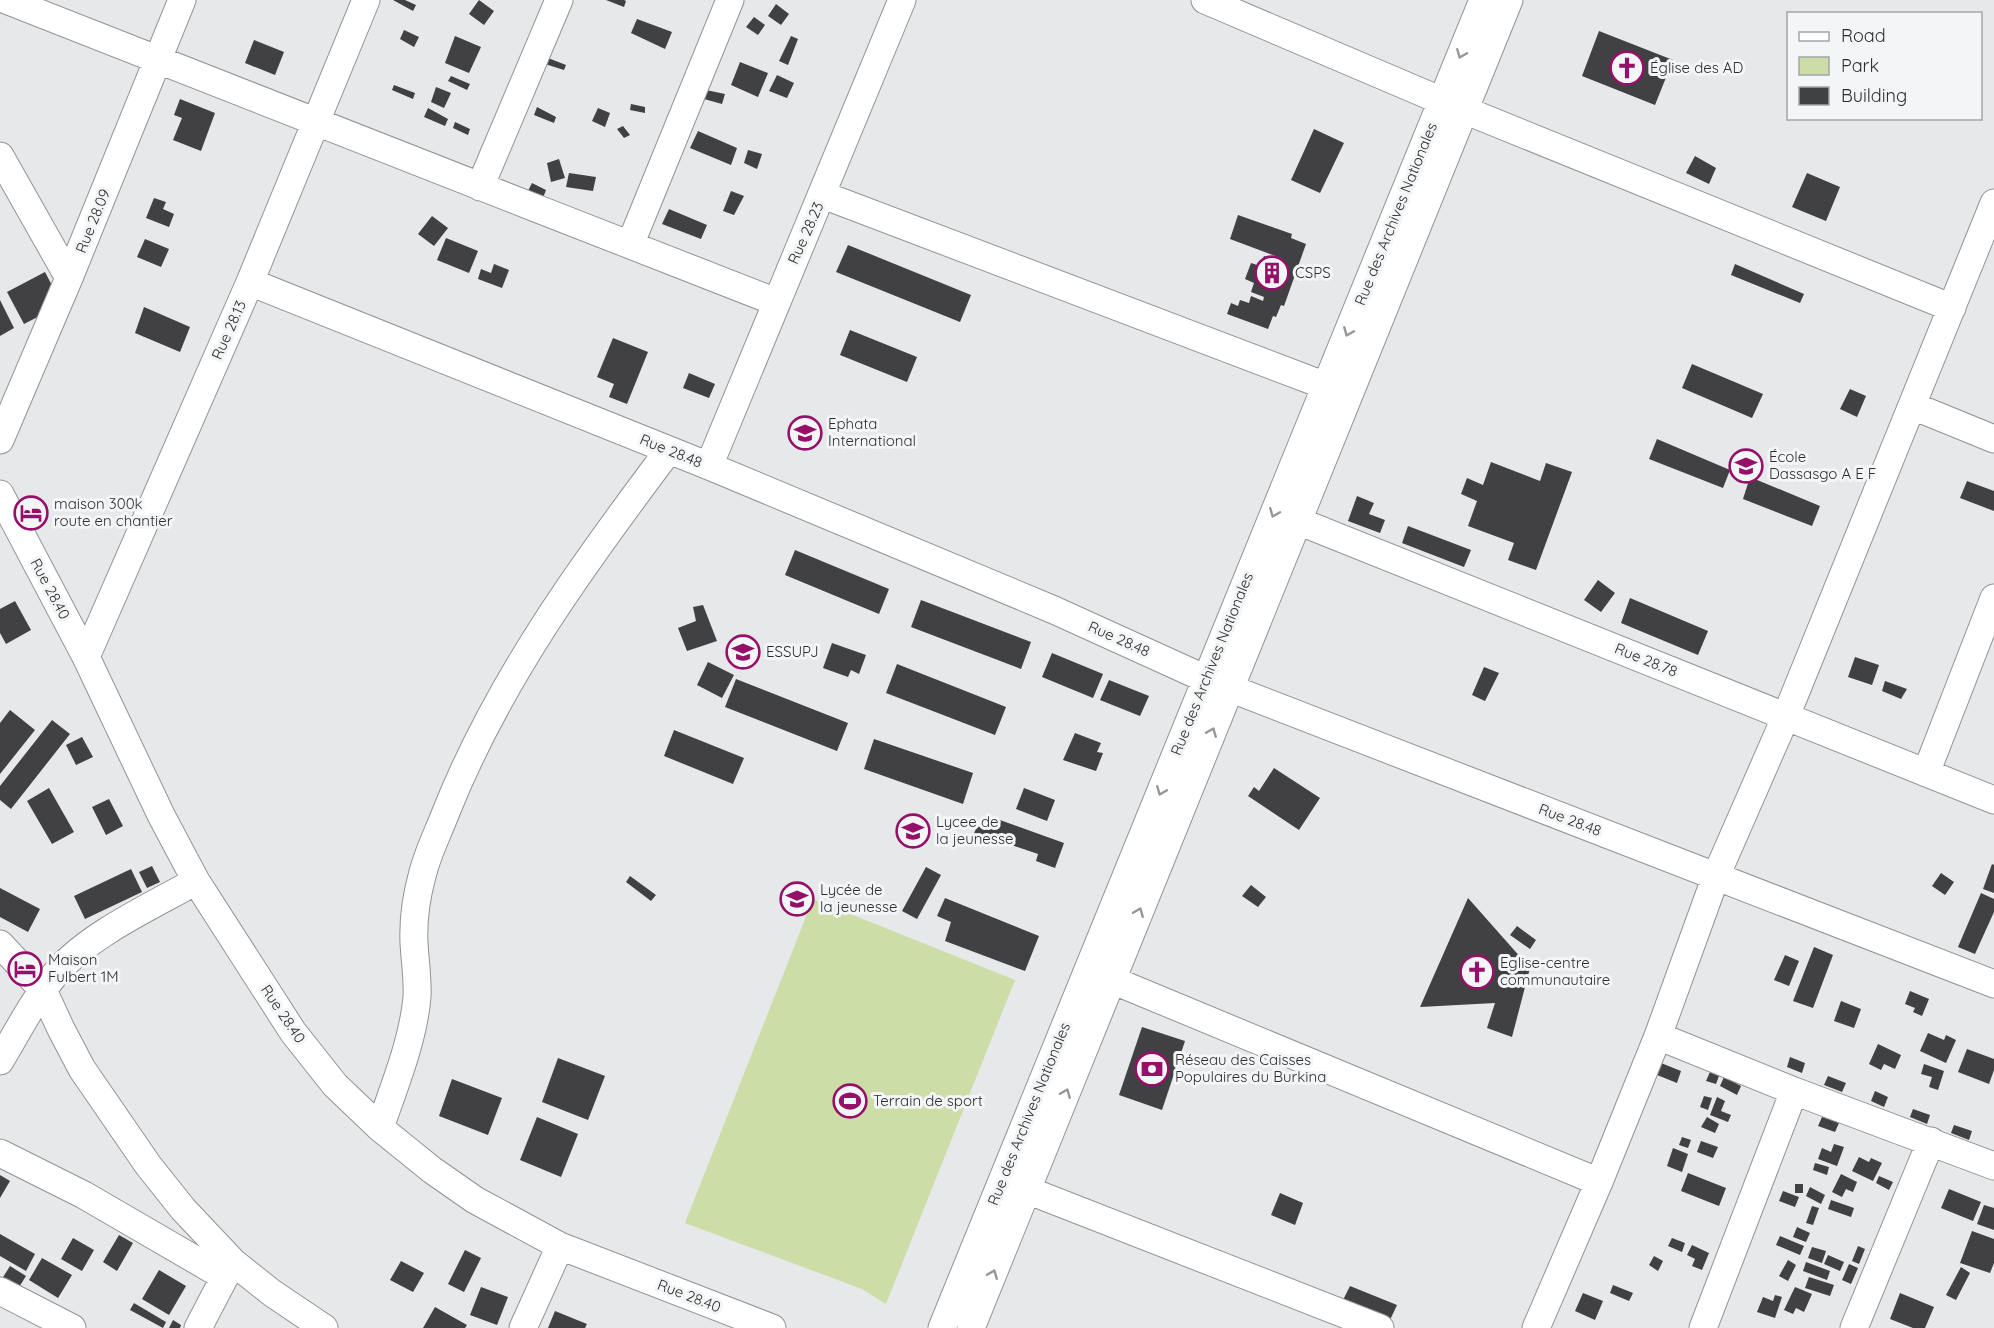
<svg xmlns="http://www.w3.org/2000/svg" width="1994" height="1328" viewBox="0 0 1994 1328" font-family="Quicksand,sans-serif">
<rect width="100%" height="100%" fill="#e6e8e9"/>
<!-- green -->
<path fill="#ccdda7" d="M813,899l202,81 -129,324 -24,-15 -177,-66z"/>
<!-- building -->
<path fill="#414042" d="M393,0h12l11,5 -3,6z
M479,0l15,11 -10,14 -15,-11z
M606,0h18l2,1 -2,6z
M776,4l13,10 -8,11 -13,-9z
M754,17l11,8 -7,10 -12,-8z
M637,19l35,13 -7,17 -34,-16z
M404,30l15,7 -5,10 -14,-8z
M1599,31l74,29 -18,45 -73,-29z
M455,36l26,11 -12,26 -24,-10z
M791,36l7,3 -10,26 -9,-4z
M254,40l30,12 -9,23 -30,-12z
M548,58l18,7 -2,5 -19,-6z
M740,62l28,11 -10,24 -27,-12z
M777,75l17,8 -7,15 -18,-7z
M451,76l19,8 -3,6 -19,-9z
M394,85l21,8 -2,6 -21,-9z
M436,87l15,6 -7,15 -13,-6z
M706,90l19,4 -3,10 -18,-5z
M180,99l35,14 -14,38 -28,-11 9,-22 -8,-3z
M631,104l14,3v6l-15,-3z
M537,107l19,10 -2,6 -20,-8z
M428,108l20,11 -3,7 -21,-9z
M598,108l12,5 -5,14 -13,-6z
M455,122l15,7 -2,6 -15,-7z
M623,126l7,9 -6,3 -7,-9z
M1314,129l30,14 -24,50 -29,-13z
M698,131l39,17 -6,17 -41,-17z
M748,150l14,4 -5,15 -13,-6z
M1695,156l21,12 -7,16 -23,-11z
M559,159l6,19 -14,4 -4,-19z
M569,173l27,4 -3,14 -27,-4z
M1807,173l33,14 -14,34 -34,-14z
M532,183l14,7 -3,8 -15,-7z
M731,191l13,5 -10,19 -11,-4z
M154,198l12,4 -3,7 11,5 -5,13 -23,-9z
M669,209l38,16 -6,14 -39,-15z
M1238,215l54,19 -1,4 15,6 -22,62 -3,-1 -5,12 -3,-1 -5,13 -41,-15 4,-11 7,3 2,-6 9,3 2,-7 12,5 1,-4 -13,-5 3,-9 -9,-4 6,-16 9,3 4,-10 15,5 2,-3 -51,-19z
M432,216l16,12 -14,18 -16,-12z
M446,238l32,13 -9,22 -32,-13z
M145,239l24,10 -8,18 -24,-10z
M848,245l123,50 -11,27 -124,-50z
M494,264l15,6 -7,18 -24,-9 3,-10 10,4z
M1735,264l69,30 -4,9 -69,-28z
M45,272l13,25 -5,12 -29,15 -17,-32z
M0,300l14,28 -14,8z
M144,307l46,20 -10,25 -45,-19z
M850,330l67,27 -10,25 -67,-27z
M613,338l35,14 -21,52 -18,-7 5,-13 -17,-7z
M1692,364l71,30 -11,24 -70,-30z
M689,373l26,11 -6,14 -26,-10z
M1850,389l16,7 -9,21 -17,-8z
M1657,439l73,31 -7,18 -74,-29z
M1491,462l49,19 6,-18 26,9 -36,98 -28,-10 6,-17 -46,-17 9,-25 -16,-7 6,-16 16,7z
M1750,477l70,29 -8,20 -69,-27z
M1967,481l27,10v20l-34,-13z
M1357,496l17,7 -5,11 16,6 -5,13 -32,-12z
M1408,526l63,24 -7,17 -62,-24z
M795,550l94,39 -10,25 -94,-39z
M1598,580l17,13 -14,19 -17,-12z
M1630,598l78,33 -10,24 -77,-32z
M921,600l110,42 -10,27 -110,-42z
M15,601l16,29 -25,14 -6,-11v-24z
M703,605l14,36 -30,10 -9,-23 18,-7 -3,-14z
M832,643l34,12 -7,19 -8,-4 -3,7 -25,-9z
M1052,653l51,21 -10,24 -51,-21z
M1855,657l24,8 -7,20 -24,-8z
M708,662l26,13 -12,23 -25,-13z
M897,664l109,43 -11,28 -109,-42z
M1484,667l15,6 -14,28 -13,-6z
M736,679l112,44 -11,28 -112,-44z
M1109,680l40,16 -9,20 -40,-16z
M1885,681l22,8 -6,10 -19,-8z
M10,710l25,20 -35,44v-51z
M52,720l18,14 -59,75 -11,-9v-14z
M674,730l70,28 -11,26 -69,-28z
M1075,733l26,10 -4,9 6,1 -7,18 -33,-11z
M82,737l11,20 -17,8 -10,-20z
M874,739l99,34 -10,31 -99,-35z
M1274,768l46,30 -21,32 -51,-34 6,-9 5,4z
M49,788l25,44 -22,12 -25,-43z
M1024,788l31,12 -8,21 -31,-12z
M109,799l14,27 -17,9 -14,-28z
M986,815l78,28 -9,25 -19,-7 2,-7 -44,-15 -2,4 -19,-7 4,-10 5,2z
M1992,864l2,1v28l-11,-4z
M152,866l8,16 -13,6 -8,-16z
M926,867l15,8 -24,44 -15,-8z
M131,869l11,23 -57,27 -11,-23z
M1941,873l13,9 -9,13 -13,-9z
M630,876l26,19 -5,6 -25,-19z
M1251,885l15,12 -8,10 -16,-11z
M0,888l40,21 -12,23 -28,-15z
M1981,893l13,6v13l-19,42 -17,-7z
M945,898l94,38 -14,35 -80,-30 6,-19 -14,-6z
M1468,898l62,70 -18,69 -25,-9 8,-25 -75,4z
M1517,926l19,14 -6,9 -20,-14z
M1814,947l19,8 -20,53 -20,-7z
M1785,955l14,6 -10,25 -15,-6z
M1910,991l19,8 -7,17 -9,-4 2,-4 -10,-4z
M1841,1001l20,8 -7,19 -20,-7z
M1142,1027l43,14 -23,69 -43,-15z
M1928,1033l16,7 2,-5 10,5 -10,23 -26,-12z
M1878,1044l23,11 -6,14 -11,-5 -3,6 -12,-6z
M1967,1049l27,10v11l-5,14 -31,-12z
M1790,1057l15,6 -3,10 -15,-6z
M558,1058l47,18 -17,44 -46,-18z
M1661,1063l20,8 -4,12 -20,-8z
M1924,1064l20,7 -6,19 -9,-3 3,-10 -11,-3z
M1710,1072l9,4 -3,8 -10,-3z
M1828,1076l18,7 -4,9 -18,-7z
M1724,1077l17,9 -4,9 -17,-9z
M452,1079l50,19 -14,37 -49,-19z
M1875,1091l13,6 -4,10 -13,-6z
M1704,1096l8,2 -4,12 -8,-3z
M1717,1097l8,4 -4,10 10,4 -3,7 -18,-7z
M1913,1109l17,6 -3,9 -17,-7z
M537,1117l41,17 -17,43 -41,-17z
M1707,1117l12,7 -4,9 -14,-6z
M1822,1117l17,6 -4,9 -17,-6z
M1954,1125l18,6 -3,9 -18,-7z
M1682,1137l9,3 -3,8 -9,-3z
M1701,1141l17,6 -5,11 -16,-6z
M1834,1144l10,3 -7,19 -19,-7 4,-11 9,4z
M1673,1148l15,6 -6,18 -15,-6z
M1859,1157l10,5 2,-4 11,5 -9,18 -21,-10z
M1815,1163l14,4 -2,8 -14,-5z
M1688,1173l38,15 -7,18 -38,-15z
M1841,1174l16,8 -4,10 -7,-3 -4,8 -10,-5z
M0,1175l10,6 -10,17z
M1879,1176l14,6 -4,8 -13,-7z
M1795,1184h8v9h-8z
M1810,1187l15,8 -4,9 -15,-8z
M1949,1189l32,13 -8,19 -32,-13z
M1783,1191l16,6 -4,10 -16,-6z
M1280,1193l23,10 -8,22 -24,-10z
M1831,1200l23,8 -3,9 -23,-8z
M1984,1205l10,3v22l-17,-6z
M1812,1206l7,2 -6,17 -7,-2z
M1797,1227l13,6 -4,9 -13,-5z
M1972,1231l22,8v24l-4,10 -30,-10z
M0,1234l35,20 -9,17 -26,-15z
M119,1235l14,8 -16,28 -14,-9z
M1780,1236l24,10 -4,9 -24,-10z
M73,1238l21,12 -12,21 -21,-12z
M1672,1238l13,5 -3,9 -14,-6z
M1692,1245l17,8 -7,17 -10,-4 3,-7 -8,-4z
M1858,1246l7,3 -6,15 -7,-3z
M1812,1247l14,4 -4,12 -14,-5z
M465,1250l16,8 -17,34 -16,-8z
M1828,1255l16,7 -4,9 -16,-7z
M1654,1256l9,5 -5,10 -9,-6z
M42,1258l30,17 -14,23 -29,-18z
M1788,1260l8,5 -8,16 -9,-5z
M401,1261l23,12 -11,19 -23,-12z
M1806,1262l24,9 -3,9 -24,-9z
M1849,1264l9,4 -7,16 -9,-4z
M10,1266l16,10 -10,16 -16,-10z
M1961,1267l9,6 -14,27 -10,-5z
M159,1270l27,16 -17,29 -27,-16z
M1809,1277l25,8 -4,11 -25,-8z
M1613,1285l20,8 -4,8 -19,-8z
M1350,1286l47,19 -7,15 -47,-20z
M481,1287l27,10 -11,28 -27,-10z
M1795,1287l17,7 -8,18 -8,-4 -3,6 -9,-4z
M1583,1293l20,8 -8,19 -20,-9z
M1900,1293l34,14 -9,21h-12l-23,-9z
M1775,1295l7,2 -7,21 -18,-6 6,-15 10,4z
M134,1303l32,19 -3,6 -33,-18z
M435,1307l32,18 -2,3h-42z
M555,1311l32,13 -2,4h-37z
M173,1320l8,5 -1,3h-11z"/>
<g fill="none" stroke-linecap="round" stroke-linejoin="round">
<!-- minor casing -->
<g stroke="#919394" stroke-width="29">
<path id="minor" d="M6,0c256,100 513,202 770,302
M1205,0l237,101 510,207
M0,156l69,122
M480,187l79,-187
M823,195l503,191
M630,245l100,-245
M250,282l459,184 345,144 152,69 788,305
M1913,406l81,33
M0,440l69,-162 113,-278
M709,466l193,-466
M0,494l86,163 75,158 35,66 97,151 42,53 45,43 52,42 43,30 85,46 212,82
M1298,521l696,279
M86,657l164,-375 116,-282
M1926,773l68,-175
M0,944l43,46 18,39 21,40 66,96 35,44 50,53 39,31 52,35
M1112,980l487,202
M1658,1036l136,55 200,75
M0,1061c18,-30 34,-62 57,-89 33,-38 95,-66 139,-91
M380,1128c14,-42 33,-86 37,-131 1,-17 -2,-36 -3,-54 -1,-23 2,-45 8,-67 5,-22 16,-43 24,-64 53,-133 138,-249 223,-362
M0,1153l84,42 141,82
M1027,1190l353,138
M0,1291l72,37
M198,1328l34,-65
M523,1328l37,-82
M942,1328l541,-1328
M971,1328l538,-1328
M1536,1328l63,-146 59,-146 58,-160 70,-160 208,-513
M1703,1328l91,-237
M1854,1328l77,-187"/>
</g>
<!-- minor -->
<use href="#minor" stroke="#fff" stroke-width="27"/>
</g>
<!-- one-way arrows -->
<defs><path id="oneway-chevron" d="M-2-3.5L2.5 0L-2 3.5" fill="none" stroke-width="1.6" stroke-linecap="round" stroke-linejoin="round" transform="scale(1.5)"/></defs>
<g stroke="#969697">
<use href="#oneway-chevron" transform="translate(1461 54) rotate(112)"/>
<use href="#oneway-chevron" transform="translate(1348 332) rotate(112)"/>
<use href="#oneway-chevron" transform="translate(1274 513) rotate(112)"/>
<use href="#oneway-chevron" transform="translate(1212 732) rotate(-68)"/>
<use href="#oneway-chevron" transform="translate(1161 791) rotate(112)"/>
<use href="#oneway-chevron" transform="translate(1139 912) rotate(-68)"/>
<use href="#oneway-chevron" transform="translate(1066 1093) rotate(-68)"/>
<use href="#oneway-chevron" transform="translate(993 1274) rotate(-68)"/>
</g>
<!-- icons -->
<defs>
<g id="church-ring" transform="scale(1.725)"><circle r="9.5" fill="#f3f5f7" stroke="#951069" stroke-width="1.5"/><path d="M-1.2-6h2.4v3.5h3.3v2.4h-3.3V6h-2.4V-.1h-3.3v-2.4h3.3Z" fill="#951069"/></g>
<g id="building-ring" transform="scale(1.725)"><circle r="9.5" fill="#f3f5f7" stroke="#951069" stroke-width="1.5"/><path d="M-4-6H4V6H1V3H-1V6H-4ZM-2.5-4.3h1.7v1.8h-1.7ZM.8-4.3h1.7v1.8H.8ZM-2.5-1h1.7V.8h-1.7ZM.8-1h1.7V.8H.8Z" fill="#951069"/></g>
<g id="university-ring" transform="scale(1.725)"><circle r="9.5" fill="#f3f5f7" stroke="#951069" stroke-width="1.5"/><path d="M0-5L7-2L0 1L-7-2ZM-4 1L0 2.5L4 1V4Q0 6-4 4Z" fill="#951069"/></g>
<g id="school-ring" transform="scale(1.725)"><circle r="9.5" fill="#f3f5f7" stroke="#951069" stroke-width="1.5"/><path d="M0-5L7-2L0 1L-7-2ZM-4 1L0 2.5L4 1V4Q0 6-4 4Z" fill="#951069"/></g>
<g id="hotel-ring" transform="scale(1.725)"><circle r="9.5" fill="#f3f5f7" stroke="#951069" stroke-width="1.5"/><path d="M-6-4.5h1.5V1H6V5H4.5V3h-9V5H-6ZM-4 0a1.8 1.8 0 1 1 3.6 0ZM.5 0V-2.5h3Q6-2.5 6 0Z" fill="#951069"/></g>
<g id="bank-ring" transform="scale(1.725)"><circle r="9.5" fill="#f3f5f7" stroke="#951069" stroke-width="1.5"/><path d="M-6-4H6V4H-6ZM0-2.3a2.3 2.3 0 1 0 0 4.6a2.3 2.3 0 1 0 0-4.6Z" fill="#951069"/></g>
<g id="stadium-ring" transform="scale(1.725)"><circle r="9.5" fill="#f3f5f7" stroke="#951069" stroke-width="1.5"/><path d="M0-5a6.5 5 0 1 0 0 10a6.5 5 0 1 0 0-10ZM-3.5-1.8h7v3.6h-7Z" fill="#951069"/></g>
</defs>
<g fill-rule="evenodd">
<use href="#church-ring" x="1627" y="68"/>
<use href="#building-ring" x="1272" y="273"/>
<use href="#university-ring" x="805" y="433"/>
<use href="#school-ring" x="1746" y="466"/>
<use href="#hotel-ring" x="31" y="513"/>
<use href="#university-ring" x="743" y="652"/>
<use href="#university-ring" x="913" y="831"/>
<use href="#school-ring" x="797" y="899"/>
<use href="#hotel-ring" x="25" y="969"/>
<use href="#church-ring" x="1477" y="972"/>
<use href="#bank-ring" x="1152" y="1069"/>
<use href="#stadium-ring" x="850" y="1101"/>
</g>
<g text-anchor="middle" stroke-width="6" stroke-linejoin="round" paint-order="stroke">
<!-- poi labels -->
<g font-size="15" fill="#2d2e2f" stroke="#f3f5f7" text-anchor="start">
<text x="1650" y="73">Église des AD</text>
<text x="1295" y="278">CSPS</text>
<text x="828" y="429">Ephata<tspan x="828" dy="17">International</tspan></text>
<text x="1769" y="462">École<tspan x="1769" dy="17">Dassasgo A E F</tspan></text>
<text x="54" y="509">maison 300k<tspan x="54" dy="17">route en chantier</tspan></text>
<text x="766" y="657">ESSUPJ</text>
<text x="936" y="827">Lycee de<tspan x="936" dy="17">la jeunesse</tspan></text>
<text x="820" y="895">Lycée de<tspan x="820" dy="17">la jeunesse</tspan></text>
<text x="48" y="965">Maison<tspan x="48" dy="17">Fulbert 1M</tspan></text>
<text x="1500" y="968">Eglise-centre<tspan x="1500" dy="17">communautaire</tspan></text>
<text x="1175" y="1065">Réseau des Caisses<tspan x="1175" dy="17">Populaires du Burkina</tspan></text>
<text x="873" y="1106">Terrain de sport</text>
</g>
<!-- street labels -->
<g font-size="15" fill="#2d2e2f" stroke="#f3f5f7">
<text transform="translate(1396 214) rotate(-68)" y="5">Rue des Archives Nationales</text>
<text transform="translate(93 221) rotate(-68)" y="5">Rue 28.09</text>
<text transform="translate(806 233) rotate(-66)" y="5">Rue 28.23</text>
<text transform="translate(229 330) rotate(-66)" y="5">Rue 28.13</text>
<text transform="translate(671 451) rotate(22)" y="5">Rue 28.48</text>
<text transform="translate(50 589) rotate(62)" y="5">Rue 28.40</text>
<text transform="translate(1119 639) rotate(24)" y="5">Rue 28.48</text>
<text transform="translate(1646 660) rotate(22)" y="5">Rue 28.78</text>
<text transform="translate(1212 664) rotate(-68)" y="5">Rue des Archives Nationales</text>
<text transform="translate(1570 820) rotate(21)" y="5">Rue 28.48</text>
<text transform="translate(283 1014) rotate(56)" y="5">Rue 28.40</text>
<text transform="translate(1029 1114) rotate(-68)" y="5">Rue des Archives Nationales</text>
<text transform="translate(689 1296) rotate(21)" y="5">Rue 28.40</text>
</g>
</g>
<!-- legend -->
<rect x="1787" y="12" width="195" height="108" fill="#f3f5f7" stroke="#a4a5a7" stroke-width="1.5"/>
<rect x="1799" y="32" width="30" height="9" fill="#ffffff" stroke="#a4a5a7" stroke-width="1.5"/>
<text x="1841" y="42" font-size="18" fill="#2d2e2f">Road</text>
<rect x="1799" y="57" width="30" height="18" fill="#ccdda7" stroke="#a4a5a7" stroke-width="1.5"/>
<text x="1841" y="72" font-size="18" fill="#2d2e2f">Park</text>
<rect x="1799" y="87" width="30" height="18" fill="#414042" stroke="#a4a5a7" stroke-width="1.5"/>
<text x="1841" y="102" font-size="18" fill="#2d2e2f">Building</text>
</svg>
